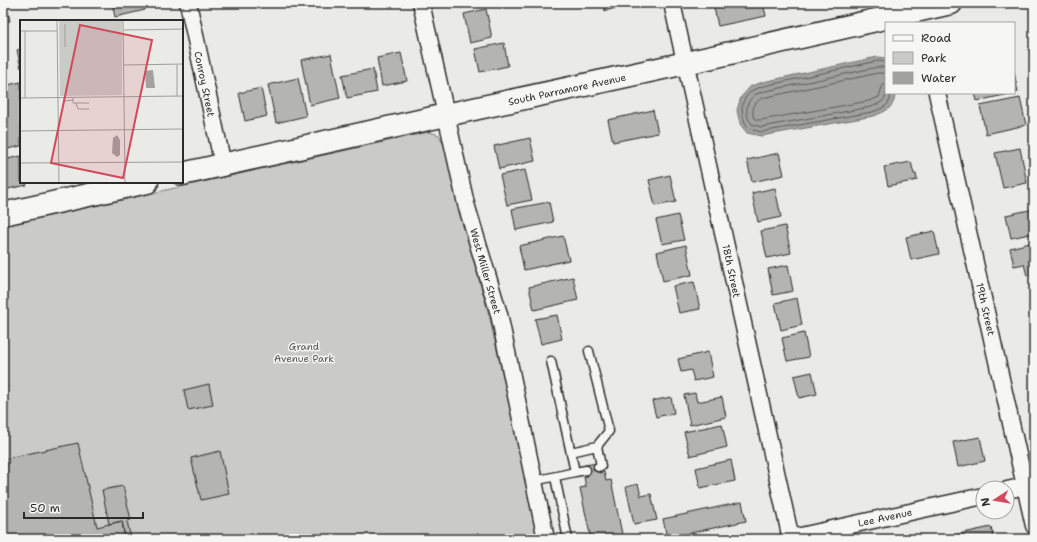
<svg xmlns="http://www.w3.org/2000/svg" width="1037" height="542" viewBox="0 0 1037 542" font-family="'Shantell Sans',sans-serif">
<rect width="100%" height="100%" fill="#eaeae6"/>
<filter id="ink" filterUnits="userSpaceOnUse"><feTurbulence type="fractalNoise" baseFrequency=".025" numOctaves="2"/><feDisplacementMap in="SourceGraphic" scale="8" xChannelSelector="R" yChannelSelector="G"/><feConvolveMatrix kernelMatrix="1 2 1 2 8 2 1 2 1" color-interpolation-filters="sRGB"/></filter>
<g filter="url(#ink)">
<!-- green -->
<path fill="#cacac7" stroke="#7a7a79" d="M429,132l10,3 6,12 12,55 32,113 51,224h-537v-313z"/>
<!-- water -->
<path fill="#a1a19e" stroke="#727270" d="M877,57l9,1v35h9c0,15 -9,18 -21,23l-113,20 -14,-3 -7,-9 -3,-14 4,-13 10,-11 12,-4z"/>
<g fill="none" stroke-linecap="round" stroke-linejoin="round">
<!-- shore -->
<path stroke="#5a5a59" stroke-width="1" d="M886,62l-9,-1 -113,25c-3,1 -6,2 -9,3 -16,8 -16,27 -6,40l12,3 111,-20c11,-4 19,-6 19,-19
M886,67h-8l-112,24c-3,1 -7,2 -10,3 -11,7 -12,21 -4,30l9,3 110,-20c7,-3 15,-5 15,-14
M886,73h-8l-111,24c-4,1 -8,2 -11,6 -3,3 -5,12 -1,16 1,1 5,1 6,1l108,-19 10,-4 3,-10 4,-5"/>
</g>
<!-- building -->
<path fill="#b4b4b1" stroke="#2b2b2b" d="M3,3h3l4,18 -7,1z
M112,3h32l1,7 -30,7z
M460,3h25l-24,5z
M603,3h20v3l-18,5z
M713,3h50l3,13 -48,10z
M486,9l6,29 -22,5 -6,-29z
M504,43l4,23 -28,6 -5,-23z
M21,49v19l-4,-18z
M401,53l6,28 -25,5 -5,-28z
M331,54l9,44 -30,7 -9,-45z
M373,69l4,23 -30,6 -5,-23z
M1014,72l4,20 -41,9 -2,-8h39z
M298,78l8,38 -30,7 -8,-38z
M21,82v64l-18,4v-64z
M261,88l6,28 -22,5 -6,-28z
M1020,98l6,27 -40,9 -6,-28z
M653,110l5,23 -45,9 -5,-22z
M530,138l5,23 -36,8 -5,-23z
M1020,148l7,35 -24,5 -8,-35z
M779,153l5,22 -32,7 -5,-22z
M21,156v26h5l1,3 -24,5v-30z
M911,162l3,12h2l1,6 -29,6 -4,-19z
M525,170l7,30 -25,5 -7,-30z
M670,175l6,27 -21,4 -6,-26z
M775,188l6,29 -23,5 -6,-29z
M549,202l4,20 -37,8 -4,-21z
M1034,209v24l-23,5 -5,-23z
M678,215l6,25 -22,4 -6,-24z
M785,226l6,27 -24,5 -6,-27z
M934,231l5,23 -28,6 -5,-23z
M563,236l6,24 -45,10 -5,-24z
M1034,242v32l-7,2 -3,-12 -10,2 -4,-18z
M686,245l6,30 -29,6 -6,-29z
M788,265l5,26 -20,4 -5,-26z
M573,277l5,23 -44,10 -5,-23z
M694,282l6,27 -21,4 -6,-27z
M1030,289h4v19z
M797,298l5,27 -21,5 -6,-27z
M557,315l5,24 -21,5 -6,-25z
M804,333l5,24 -22,4 -5,-23z
M708,352l5,25 -19,4 -3,-11 -10,2 -3,-13z
M812,372l5,22 -18,4 -5,-22z
M209,384l4,21 -25,5 -4,-20z
M695,393l2,9 25,-5 4,20 -36,8 -6,-30z
M671,397l3,16 -18,4 -4,-16z
M722,424l5,23 -37,9 -6,-24z
M980,437l5,24 -27,6 -5,-25z
M78,443l19,84 25,-6 3,18h-122v-80z
M220,451l9,43 -28,6 -10,-42z
M731,460l4,21 -35,7 -4,-20z
M597,463l2,10 5,-1 2,9 5,-1 12,59h-32l-11,-51 6,-1 -2,-10 4,-1 -3,-11z
M638,484l3,12 10,-2 6,26 -23,4 -8,-37z
M123,486l8,34 -4,1 4,18h-6l-3,-18 -13,3 -7,-34z
M742,502l4,19 -79,17 -4,-19z
M991,527l3,12h-49v-2z"/>
<g fill="none" stroke-linecap="round" stroke-linejoin="round">
<!-- lane casing -->
<g stroke="#2b2b2b" stroke-width="11">
<path id="lane" d="M597,446l4,20 -3,1
M571,452l26,-6 12,-15 -20,-80
M575,472l11,-2
M555,477l13,62
M534,481l41,-9 -24,-111"/>
</g>
<!-- street casing -->
<g stroke="#2b2b2b" stroke-width="19">
<path id="street" d="M188,3l35,162
M421,3l45,201 33,110 47,225
M672,3l119,536
M937,93l97,433
M1007,490l27,-6
M787,539l196,-43"/>
</g>
<!-- secondary casing -->
<g stroke="#2b2b2b" stroke-width="25">
<path id="secondary" d="M182,174l264,-59 240,-52 265,-60
M3,214l144,-32"/>
</g>
<!-- lane -->
<use href="#lane" stroke="#f6f6f2" stroke-width="8"/>
<!-- street -->
<use href="#street" stroke="#f6f6f2" stroke-width="16"/>
<!-- secondary -->
<use href="#secondary" stroke="#f6f6f2" stroke-width="22"/>
</g>
</g>
<g text-anchor="middle" stroke-width="3" stroke-linejoin="round" paint-order="stroke">
<!-- street labels -->
<g font-size="10" fill="#2b2b2b" stroke="#f6f6f2">
<text transform="translate(205 84) rotate(78)" y="4">Conroy Street</text>
<text transform="translate(567 89) rotate(-12)" y="4">South Parramore Avenue</text>
<text transform="translate(486 271) rotate(74)" y="4">West Miller Street</text>
<text transform="translate(732 271) rotate(78)" y="4">18th Street</text>
<text transform="translate(986 309) rotate(77)" y="4">19th Street</text>
<text transform="translate(885 517) rotate(-12)" y="4">Lee Avenue</text>
</g>
<!-- park labels -->
<g font-size="10" fill="#535352" stroke="#f6f6f2">
<text x="304" y="350">Grand<tspan x="304" dy="12">Avenue Park</tspan></text>
</g>
</g>
<!-- overview -->
<g transform="translate(20 20)">
<rect width="163" height="163" fill="#eaeae6"/>
<path d="M39,0h63v75l-62,1z" fill="#cacac7"/>
<path d="M133,50l2,18h-9l-1,-17zM97,115l3,5v15l-3,2 -5,-4 1,-15z" fill="#a1a19e"/>
<path fill="none" stroke="#9e9e9b" stroke-width="1" d="M37,0l2,163M103,0l2,163M45,4v23M104,10l59,-1M0,11h37M5,11v67M104,45l59,-1M157,45v31M0,78l163,-2M44,78v3l9,-1M53,78v5h16M56,83l2,6h11M0,111l163,-2M0,143l163,-1"/>
<path fill="#d1495b" fill-opacity="0.15" stroke="#d1495b" stroke-width="2" d="M60,5l72,15 -29,138 -72,-15z"/>
<rect width="163" height="163" fill="none" stroke="#2b2b2b" stroke-width="2"/>
</g>
<!-- margin -->
<rect width="1037" height="542" fill="none" stroke="#f6f6f2" stroke-width="16"/>
<rect x="8" y="8" width="1021" height="526" fill="none" stroke="#2b2b2b" stroke-width="1.5" filter="url(#ink)"/>
<!-- legend -->
<rect x="885" y="22" width="130" height="72" fill="#f6f6f2" stroke="#a5a5a2"/>
<rect x="893" y="35" width="20" height="6" fill="#f6f6f2" stroke="#a5a5a2"/>
<text x="921" y="42" font-size="12" fill="#2b2b2b">Road</text>
<rect x="893" y="52" width="20" height="12" fill="#cacac7" stroke="#a5a5a2"/>
<text x="921" y="62" font-size="12" fill="#2b2b2b">Park</text>
<rect x="893" y="72" width="20" height="12" fill="#a1a19e" stroke="#a5a5a2"/>
<text x="921" y="82" font-size="12" fill="#2b2b2b">Water</text>
<!-- north arrow -->
<g transform="translate(995 500) rotate(258)"><circle r="19" fill="#f6f6f2" stroke="#a5a5a2"/>
<path d="M0-3L7 15L0 10L-7 15Z" fill="#d1495b"/>
<text y="-6" font-size="11" font-weight="bold" text-anchor="middle" fill="#2b2b2b">N</text>
</g>
<!-- scale -->
<path d="M24 512v6h119v-6" fill="none" stroke="#2b2b2b" stroke-width="2"/>
<text x="30" y="512" font-size="12" fill="#2b2b2b" stroke="#f6f6f2" stroke-width="3" paint-order="stroke">50 m</text>
</svg>
